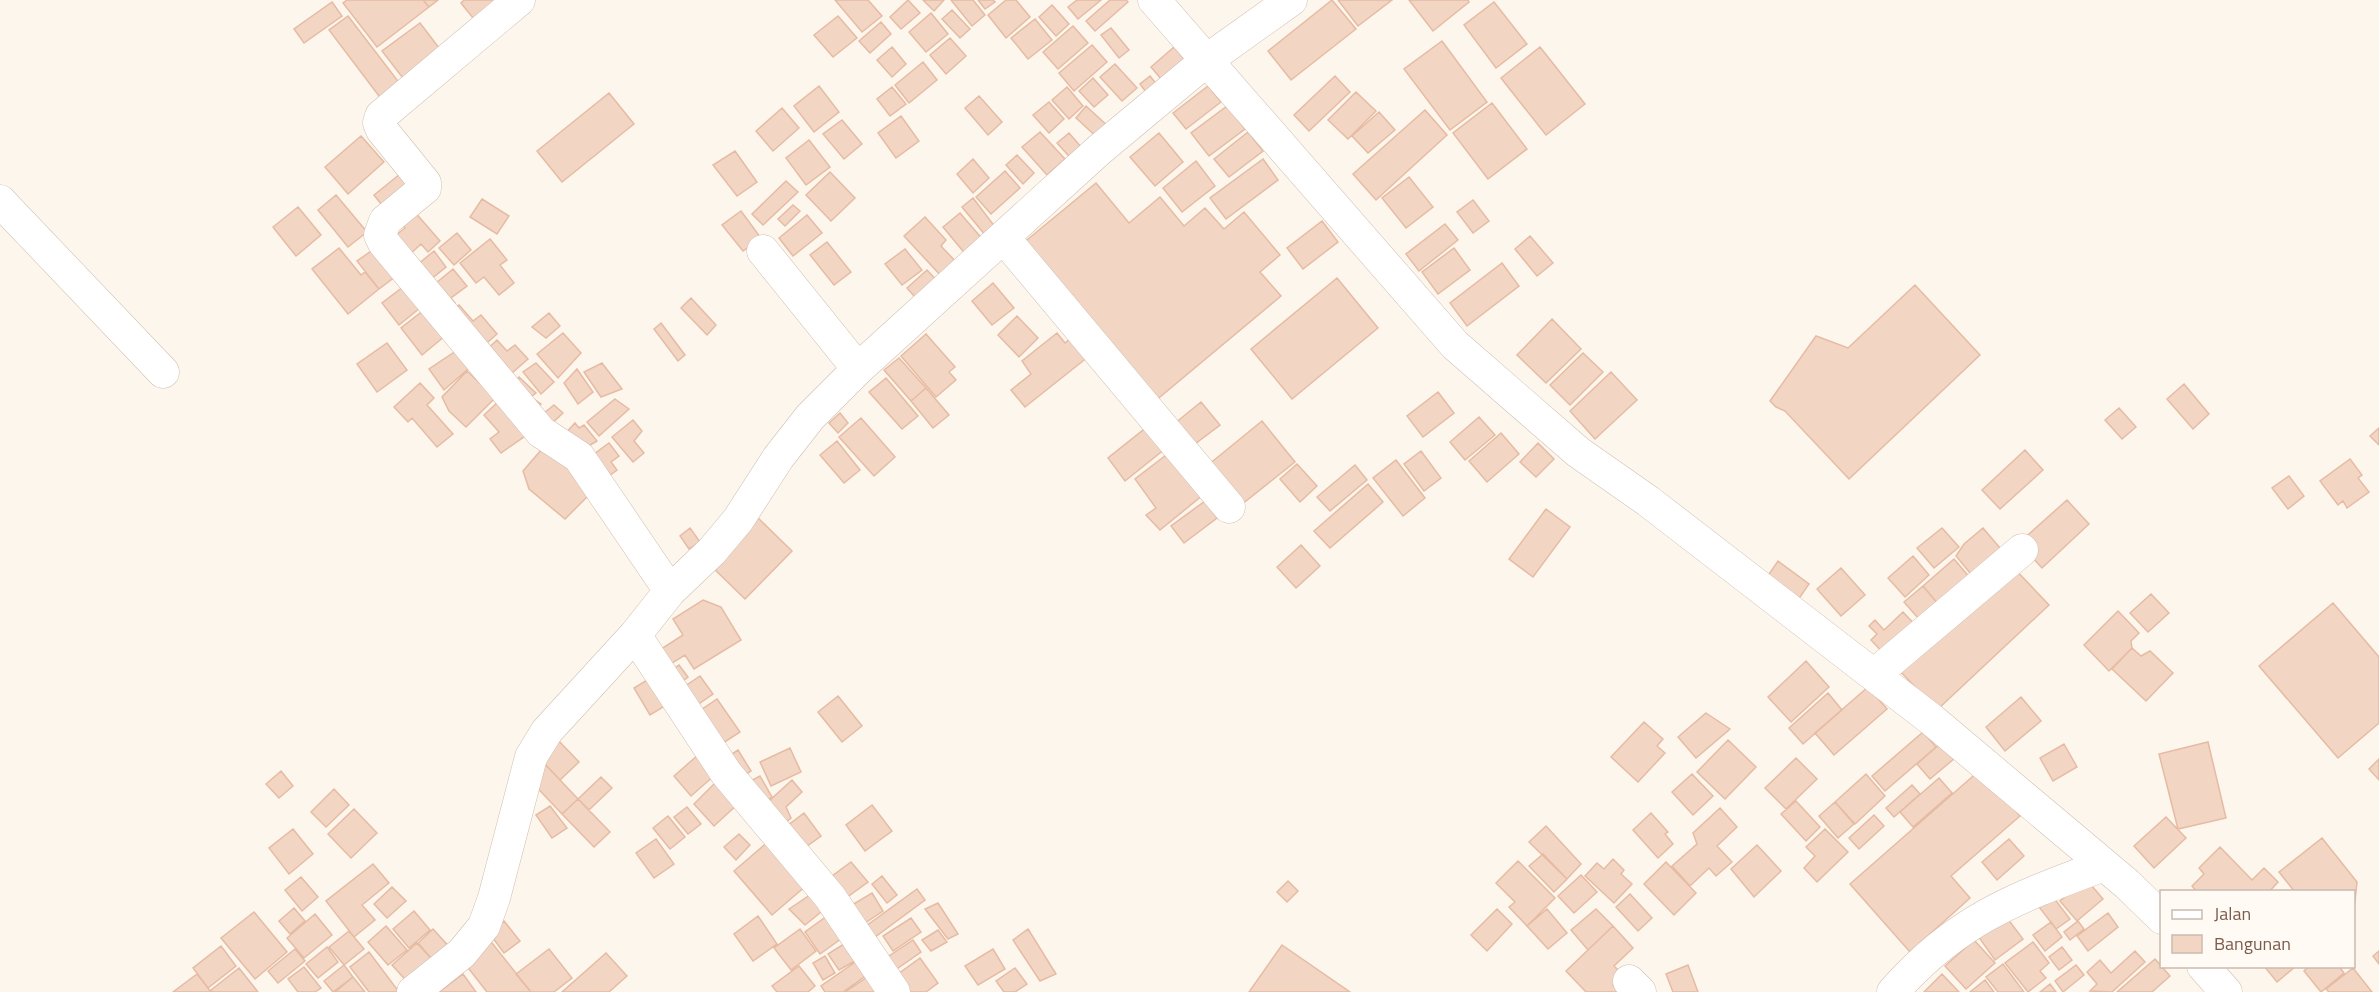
<svg xmlns="http://www.w3.org/2000/svg" width="2379" height="992" viewBox="0 0 2379 992" font-family="'Titillium Web',sans-serif">
<rect width="100%" height="100%" fill="#fdf6ec"/>
<!-- building -->
<path fill="#f3d5c3" stroke="#e6bba3" stroke-width="1.5" d="M347,0h76l6,7 -52,40 -34,-44z
M423,0h15l-9,7z
M464,0h41l-28,23 -16,-20z
M835,0h33l14,16 -20,16z
M908,0l12,13 -19,16 -11,-12z
M923,0h21l-10,11z
M951,0h22l12,15 -13,11z
M978,0h15l2,2 -10,7z
M1006,0h10l14,17 -24,21 -18,-23z
M1077,0h24l-23,19 -10,-12z
M1110,0h16l2,2 -33,29 -9,-10z
M1332,0l24,29 -65,51 -23,-29z
M1338,0h54l-34,26z
M1409,0h59l1,2 -36,29z
M332,2l10,14 -38,27 -10,-14z
M1494,2l33,42 -31,24 -32,-43z
M1052,5l17,19 -13,12 -17,-19z
M952,10l18,19 -10,9 -18,-19z
M931,13l17,21 -22,18 -17,-20z
M348,16l56,73 -19,15 -56,-74z
M838,16l19,22 -24,19 -19,-22z
M1035,19l17,21 -24,19 -17,-21z
M881,22l10,12 -21,19 -11,-12z
M420,23l23,30 -37,29 -24,-31z
M1073,26l15,17 -30,26 -15,-17z
M1111,28l18,22 -10,8 -18,-23z
M950,38l16,18 -20,18 -16,-19z
M1442,41l45,61 -37,28 -46,-61z
M1092,45l15,17 -33,29 -15,-18z
M892,47l14,17 -14,13 -15,-17z
M1174,47l16,19 -23,20 -16,-19z
M1540,47l45,57 -39,31 -45,-57z
M923,62l14,18 -28,23 -14,-18z
M1115,64l22,24 -15,13 -22,-24z
M1150,76l12,15 -11,8 -11,-15z
M1335,76l15,16 -41,39 -15,-16z
M1093,78l15,17 -14,12 -15,-16z
M819,86l20,26 -25,20 -20,-26z
M1208,86l13,16 -35,27 -13,-16z
M892,87l14,17 -16,12 -13,-17z
M1067,87l16,19 -14,13 -17,-19z
M1356,92l20,19 -28,28 -20,-19z
M609,93l25,31 -72,58 -25,-31z
M979,96l23,26 -14,13 -23,-27z
M1049,102l15,17 -15,14 -16,-18z
M1492,103l35,46 -39,30 -35,-46z
M1086,106l25,23 -11,11 -24,-22z
M1227,106l18,23 -36,27 -18,-23z
M782,108l17,20 -26,23 -17,-20z
M1425,110l22,25 -71,65 -23,-26z
M1379,112l16,18 -27,23 -16,-17z
M901,116l18,25 -23,17 -18,-25z
M842,120l20,24 -18,15 -21,-25z
M1040,132l25,27 -18,16 -25,-28z
M1248,132l15,19 -34,26 -15,-18z
M1069,133l19,22 -11,10 -20,-22z
M1159,133l24,29 -28,24 -25,-29z
M361,136l23,26 -36,32 -23,-27z
M809,140l21,27 -24,18 -20,-27z
M735,151l22,31 -20,14 -24,-31z
M1017,155l17,18 -11,11 -17,-19z
M973,159l16,19 -16,15 -16,-19z
M1263,159l15,21 -52,39 -16,-21z
M1196,161l19,25 -33,26 -19,-24z
M405,170l15,18 -31,26 -15,-19z
M1005,171l15,17 -29,26 -15,-17z
M830,172l25,26 -24,23 -25,-26z
M1409,177l24,30 -27,21 -24,-30z
M786,181l12,11 -35,33 -11,-11z
M1096,183l33,40 31,-26 24,29 21,-18 19,21 20,-17 36,43 -20,17 21,24 -127,106 -132,-158z
M336,195l31,37 -19,15 -30,-37z
M973,198l23,30 -10,8 -24,-29z
M482,199l27,17 -12,18 -27,-17z
M1473,200l16,21 -16,12 -16,-21z
M793,205l7,6 -15,15 -7,-7z
M298,207l23,28 -25,21 -23,-29z
M413,210l27,31 -12,11 -7,-8 -14,13 -16,-18 14,-11 -5,-6z
M741,211l20,27 -18,13 -21,-26z
M960,213l24,28 -17,15 -24,-29z
M807,215l15,18 -29,23 -14,-18z
M925,217l21,23 -5,6 16,17 -15,14 -38,-41z
M1322,221l16,21 -35,27 -16,-21z
M1445,224l13,16 -39,31 -13,-17z
M457,233l14,17 -17,15 -15,-17z
M1530,236l23,27 -16,13 -22,-27z
M490,239l17,21 -7,5 14,18 -15,12 -15,-18 -8,6 -16,-20z
M827,242l24,30 -17,13 -24,-30z
M339,248l22,27 4,-3 14,17 -31,25 -36,-45z
M1454,248l16,22 -32,24 -16,-22z
M374,249l22,27 -17,13 -22,-28z
M905,249l17,21 -20,15 -17,-21z
M434,251l12,16 -21,17 -13,-15z
M1502,263l17,23 -52,40 -17,-23z
M453,269l14,17 -16,12 4,5 -8,6 -17,-21z
M927,270l14,15 -20,19 -14,-16z
M1337,278l41,50 -86,71 -41,-50z
M993,283l21,25 -22,17 -20,-24z
M1915,285l65,70 -131,124 -64,-68 -9,-4 -6,-6 46,-65 32,12z
M403,287l17,21 -21,17 -17,-22z
M691,298l25,27 -9,10 -26,-27z
M459,305l14,16 8,-6 16,19 -18,16 -32,-36z
M424,310l21,26 -23,19 -21,-27z
M549,313l11,13 -14,12 -14,-11z
M1017,316l21,22 -19,19 -21,-22z
M1552,319l29,30 -35,34 -29,-28z
M661,323l24,32 -7,6 -24,-32z
M563,333l18,20 -23,25 -21,-24z
M1057,333l8,10 12,-10 16,20 -68,54 -14,-17 20,-16 -9,-13z
M926,334l29,33 -6,5 7,8 -20,17 -35,-41z
M497,340l10,11 8,-6 13,14 -24,21 -22,-26z
M387,343l20,27 -30,22 -20,-28z
M456,351l12,18 -24,21 -15,-21z
M1583,353l20,19 -33,33 -20,-20z
M899,358l27,30 -15,13 -27,-31z
M536,363l18,19 -13,12 -18,-22z
M602,363l20,26 -21,8 -17,-25z
M577,369l16,23 -15,12 -14,-21z
M467,371l28,27 -29,29 -17,-16 -7,-14z
M1611,372l26,28 -42,39 -25,-28z
M519,377l17,16 -5,4 10,7 -9,8 -23,-24z
M886,378l32,38 -16,13 -33,-37z
M420,383l14,15 -7,7 26,29 -16,13 -25,-29 -4,4 -14,-15z
M2184,384l25,30 -16,15 -26,-30z
M926,388l23,27 -16,13 -22,-27z
M1438,392l16,21 -31,24 -16,-21z
M615,399l14,10 -30,27 -12,-14z
M499,401l29,33 -27,19 -11,-14 9,-7 -15,-17z
M1201,402l19,23 -33,25 -18,-22z
M554,405l9,8 -16,15 -9,-10z
M2119,408l17,19 -14,12 -17,-19z
M840,413l8,10 -10,10 -9,-10z
M1479,417l16,18 -30,25 -15,-18z
M861,418l34,39 -21,19 -35,-39z
M633,420l9,11 -8,10 10,12 -11,9 -21,-25z
M1262,421l33,41 -54,43 -33,-40z
M575,423l4,5 5,-3 13,16 -17,10 -18,-14z
M1152,423l14,25 -41,33 -17,-23z
M2379,428v17l-9,-9z
M1501,433l18,21 -32,28 -18,-21z
M837,441l23,29 -16,13 -24,-28z
M609,443l10,13 -8,6 6,8 -15,11 -16,-21z
M1538,443l16,16 -18,18 -16,-15z
M542,449l30,13 19,31 -26,26 -36,-30 -6,-18z
M2025,450l18,20 -43,39 -18,-19z
M1421,451l20,27 -17,13 -20,-27z
M1170,452l33,43 -43,35 -14,-15 10,-7 -21,-29z
M2350,459l12,16 -4,3 11,14 -22,16 -4,-7 -5,4 -18,-24z
M1396,460l29,38 -22,18 -30,-38z
M1297,464l20,22 -17,16 -20,-23z
M1355,465l12,15 -37,31 -13,-14z
M2289,476l15,20 -16,13 -16,-21z
M1368,484l15,18 -53,46 -16,-17z
M2067,500l22,24 -47,44 -23,-25z
M1205,501l12,17 -33,25 -13,-17z
M1546,509l24,18 -37,50 -24,-18z
M756,516l36,35 -47,48 -36,-35z
M690,528l10,14 -11,7 -9,-13z
M1942,528l17,19 -25,21 -17,-20z
M1983,528l22,26 -30,25 -19,-23 8,-12z
M1301,545l19,21 -24,22 -19,-21z
M1913,556l16,19 -24,22 -17,-19z
M1954,559l22,26 -32,26 -21,-25z
M1778,561l31,23 -11,16 -31,-23z
M2011,565l38,40 -112,105 -38,-40z
M1841,568l24,27 -24,21 -24,-27z
M1923,586l21,25 -18,16 -22,-25z
M2151,594l18,19 -21,19 -18,-19z
M703,600l18,7 20,33 -47,29 -9,-14 -21,13 -9,-15 28,-18 -10,-16z
M2333,603l46,54v66l-41,35 -79,-92z
M2118,611l21,22 -8,8 1,7 -23,23 -25,-26z
M1903,612l18,19 -31,29 -19,-20 6,-6 -8,-8 6,-6 9,10z
M2132,648l9,8 9,-5 23,22 -27,28 -34,-32z
M1806,661l23,26 -38,35 -23,-25z
M679,665l9,12 -13,10 -9,-13z
M700,676l13,18 -23,16 -12,-19z
M652,677l16,27 -18,11 -16,-27z
M1868,687l19,22 -53,46 -19,-22z
M1828,693l14,17 -39,34 -14,-16z
M838,696l24,30 -20,16 -24,-30z
M2021,697l20,24 -36,30 -19,-24z
M717,699l23,33 -26,17 -22,-33z
M1706,713l24,16 -34,29 -18,-21z
M1644,722l19,17 -6,7 8,7 -27,29 -27,-25z
M1923,732l13,15 -51,44 -13,-15z
M557,739l22,23 -19,18 -22,-23z
M1728,740l28,27 -31,32 -28,-27z
M1942,742l13,16 -25,21 -13,-15z
M2208,742l18,76 -48,11 -19,-75z
M2064,744l13,23 -24,14 -13,-23z
M790,748l11,24 -30,14 -11,-24z
M738,750l13,21 -14,9 -13,-21z
M698,755l17,20 -24,21 -17,-20z
M1796,758l21,21 -31,30 -21,-21z
M2379,759v21l-10,-11z
M543,762l35,37 -16,15 -35,-37z
M1980,770l40,46 -69,60 19,22 -60,54 -60,-68z
M281,771l12,15 -14,12 -13,-14z
M1692,774l21,22 -20,19 -21,-23z
M1866,774l19,22 -30,28 -20,-22z
M760,776l12,21 -14,10 -17,-21z
M601,777l11,11 -23,22 -11,-11z
M1939,778l13,15 -39,34 -13,-15z
M718,780l21,23 -25,23 -20,-22z
M792,780l10,12 -16,15 5,11 -13,11 -18,-20z
M1912,785l8,9 -26,23 -8,-9z
M334,789l15,16 -23,22 -15,-15z
M578,799l32,33 -16,15 -32,-33z
M1796,801l24,26 -14,14 -25,-27z
M1835,802l19,22 -16,14 -19,-22z
M872,805l20,26 -27,20 -19,-26z
M550,806l17,22 -15,10 -16,-23z
M687,807l14,17 -13,10 -14,-17z
M1720,808l17,19 -20,19 15,16 -16,14 -7,-8 -19,18 -18,-20 25,-22 -4,-11z
M354,809l23,24 -26,25 -23,-24z
M804,813l17,23 -18,13 -16,-23z
M1651,813l17,19 -3,2 8,10 -15,14 -25,-28z
M1874,815l10,11 -25,23 -10,-11z
M668,816l17,21 -15,12 -17,-21z
M2166,817l20,21 -32,30 -20,-22z
M1546,826l35,38 -14,15 -38,-37z
M293,829l20,25 -24,20 -20,-26z
M1825,829l23,23 -31,30 -13,-14 11,-12 -9,-9z
M739,834l11,11 -14,15 -12,-13z
M2322,838l35,44 -3,28v-18h-59l-16,-20z
M656,839l18,25 -20,14 -18,-25z
M2009,839l15,17 -27,24 -15,-18z
M769,841l38,44 -35,30 -38,-44z
M1757,845l24,26 -27,26 -23,-28z
M2220,847l32,33 12,-12 14,14 -9,10h-72l-5,-6 12,-12 -5,-6z
M1543,854l24,25 -13,13 -25,-26z
M1613,859l11,11 -3,4 11,10 -18,19 -29,-27 12,-13 7,6z
M1518,861l37,37 -28,28 -18,-19 6,-5 -19,-19z
M851,862l17,20 -29,21 -15,-21z
M1666,862l30,31 -22,22 -30,-31z
M373,864l16,19 -27,22 13,15 -21,17 -28,-36z
M1581,875l16,17 -23,21 -16,-17z
M882,876l15,19 -10,8 -15,-19z
M301,877l17,20 -16,14 -17,-21z
M2086,879l17,20 -26,22 -17,-20z
M1288,881l10,10 -11,11 -10,-10z
M392,887l14,14 -19,17 -13,-14z
M917,889l8,11 -54,40 -9,-11z
M813,893l13,15 -21,17 -16,-16z
M872,893l11,18 -24,16 -12,-19z
M2050,893l20,26 -14,10 -20,-26z
M1630,894l22,24 -14,13 -22,-24z
M938,903l20,31 -10,5 -23,-30z
M294,908l11,13 -15,13 -11,-13z
M1497,909l15,15 -25,27 -16,-16z
M1547,909l20,24 -19,16 -21,-23z
M1596,909l17,17 -25,24 -17,-20z
M2001,910l22,29 -28,21 -22,-31z
M414,911l16,19 -21,18 -16,-19z
M254,912l33,40 -32,27 -34,-41z
M831,913l14,23 -25,18 -15,-22z
M2108,913l10,14 -30,24 -11,-15z
M315,914l17,21 -28,23 -17,-20z
M758,916l19,28 -24,17 -19,-27z
M911,918l10,14 -28,19 -10,-15z
M504,921l16,20 -16,12 -15,-20z
M2078,921l6,8 -14,11 -6,-8z
M2051,922l11,15 -17,14 -12,-16z
M386,926l21,24 -19,15 -20,-23z
M1613,926l20,22 -19,18 10,10 -11,9 7,7h-34l-20,-21z
M433,929l20,22 -16,14 -19,-22z
M800,929l16,22 -25,19 -17,-22z
M1028,929l28,45 -16,7 -27,-41z
M938,930l9,12 -16,9 -9,-11z
M349,931l15,18 -20,16 -15,-18z
M488,938l43,54h-44l-25,-32z
M913,940l8,12 -30,21 -8,-13z
M1974,940l21,23 -29,26 -21,-23z
M847,942l13,16 -21,12 -11,-16z
M2033,942l16,21 -9,8 6,7 -18,14 -23,-29z
M417,943l19,21 -25,22 -19,-21z
M1282,945l68,47h-101z
M221,946l15,20 -28,22 -15,-20z
M327,947l11,15 -20,16 -12,-14z
M2062,947l10,13 -13,10 -10,-13z
M295,949l10,12 -27,22 -10,-12z
M549,949l23,29 -18,14h-23l-15,-18z
M993,949l12,20 -27,16 -13,-19z
M2135,951l10,11 -33,30 -22,-1 7,-7 -10,-12 13,-12 11,13z
M2379,951v13l-6,-8z
M369,952l30,40h-30l-19,-25z
M606,953l21,23 -18,16h-47z
M825,956l10,17 -12,7 -10,-17z
M861,958l10,14 -28,20h-18l-4,-6z
M920,958l18,25 -12,9h-20l-12,-15z
M2155,959l15,17 -18,16h-35z
M2003,964l21,28h-26l-12,-15z
M344,965l9,12 -20,15 -9,-11z
M1688,965l10,27h-25l-7,-18z
M2076,965l8,10 -21,17 -8,-11z
M799,966l16,20 -7,6h-31l-5,-6z
M2264,966h32l-19,16z
M2309,966h30l5,7 -23,19 -17,-21z
M304,967l17,21 -6,4h-17l-10,-13z
M239,968l19,24h-45l-2,-2z
M1015,968l12,16 -12,8h-11l-8,-11z
M2353,968l19,24h-43l-3,-3z
M197,974l14,18h-38z
M463,974l13,18h-37z
M1942,974l17,18h-35z
M869,976l7,16h-31z
M353,977l12,15h-30z
M1985,980l9,12h-24z
M2050,984l6,8h-16z"/>
<g fill="none" stroke-linecap="round" stroke-linejoin="round">
<!-- minor casing -->
<g stroke="#d1beb0" stroke-width="33">
<path id="minor" d="M519,0l-138,116 -2,7 3,7 43,53v5l-40,33 -5,14 4,8 157,189 38,25 91,134
M1154,0l301,345 123,107 70,49 284,219 195,164 35,34
M0,201l163,171
M1004,238l225,269
M763,251l95,118
M635,635l91,138 104,124 64,95
M1874,675l148,-125
M2203,966l23,26
M1629,981l11,11
M413,992l49,-39 22,-27 10,-28 37,-141 16,-26 88,-96 35,-44 42,-40 26,-31 40,-62 32,-41 48,-48 241,-219 108,-90 84,-60
M1893,992c64,-73 123,-94 211,-127"/>
</g>
<!-- minor -->
<use href="#minor" stroke="#fff" stroke-width="32"/>
</g>
<!-- legend -->
<rect x="2160" y="890" width="195" height="78" fill="#fffaf3" stroke="#cabbb1" stroke-width="1.5"/>
<rect x="2172" y="910" width="30" height="9" fill="#ffffff" stroke="#cabbb1" stroke-width="1.5"/>
<text x="2214" y="920" font-size="18" fill="#7a5c4d">Jalan</text>
<rect x="2172" y="935" width="30" height="18" fill="#f3d5c3" stroke="#cabbb1" stroke-width="1.5"/>
<text x="2214" y="950" font-size="18" fill="#7a5c4d">Bangunan</text>
</svg>
